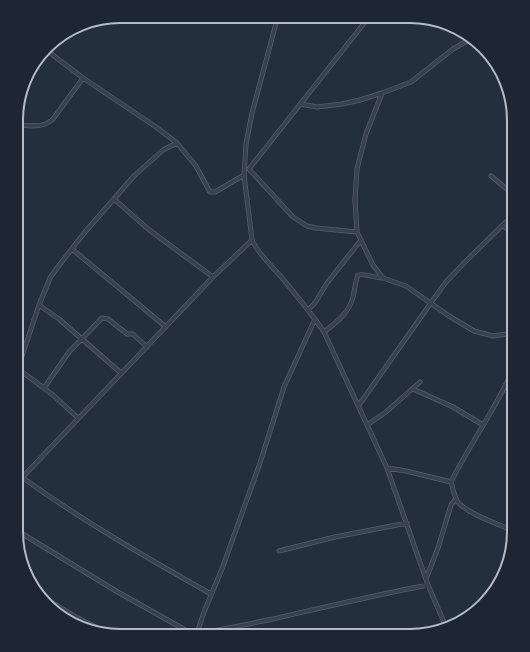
<svg xmlns="http://www.w3.org/2000/svg" width="530" height="652" viewBox="0 0 530 652" font-family="'Varela Round',sans-serif">
<rect width="100%" height="100%" fill="#242f3e"/>
<g fill="none" stroke-linecap="round" stroke-linejoin="round">
<!-- street casing -->
<g stroke="#565f6c" stroke-width="5">
<path id="street" d="M278,16l-26,97 -6,31 -2,31 8,65c7,15 20,26 31,39 14,17 29,35 41,53l63,136 41,117 18,42
M45,49l38,29 73,49 21,16 19,23 14,26h5l29,-17
M382,93l-16,41 -5,19 -4,16 -2,31 2,32 16,33 10,13 23,8 43,30 25,15 19,5 21,-3
M300,104l17,3 25,-3 18,-4 22,-7 29,-11 42,-33 19,-11
M17,125c14,0 25,4 36,-6l30,-41
M249,169l120,-152
M249,169l44,48 14,9 9,2 41,4
M491,176l23,19
M114,199l34,30 65,48
M503,225l11,11
M72,249l94,78
M39,305l20,14 62,54
M308,310l7,-7 12,-20 34,-43
M324,332c13,-10 25,-19 29,-35 2,-8 2,-15 5,-22 6,-2 18,3 25,3
M17,368l36,27 25,23
M18,368l21,-63 11,-27 7,-10 28,-36 49,-56 29,-26 14,-7
M44,388l25,-36 33,-34 6,1 19,15h6l14,13
M413,389l40,18 30,18
M359,405l86,-122 21,-22 48,-47
M367,425l19,-13 34,-30
M387,468l19,3 45,11
M23,478c60,43 124,80 188,116
M16,484l197,-207 39,-37
M16,530l100,61 80,45 8,-24 18,-43 38,-106 24,-76 31,-68
M514,531c-16,-7 -47,-17 -57,-30 -3,-6 -4,-13 -6,-19 19,-39 46,-74 63,-115
M279,551l56,-14 72,-14
M426,579l12,-31 13,-43 5,-7
M41,596l33,20 37,19
M197,633c24,-3 47,-8 71,-13 54,-12 107,-25 160,-35"/>
</g>
<!-- street -->
<use href="#street" stroke="#38414e" stroke-width="3.5"/>
</g>
<!-- crop -->
<path d="M0 0H530V652H0ZM120 23H410A97 97 0 0 1 507 120V532A97 97 0 0 1 410 629H120A97 97 0 0 1 23 532V120A97 97 0 0 1 120 23Z" fill="#1d2633" fill-rule="evenodd"/>
<path fill="none" stroke="#b4bcc9" stroke-width="2" d="M120 23H410A97 97 0 0 1 507 120V532A97 97 0 0 1 410 629H120A97 97 0 0 1 23 532V120A97 97 0 0 1 120 23Z"/>
</svg>
